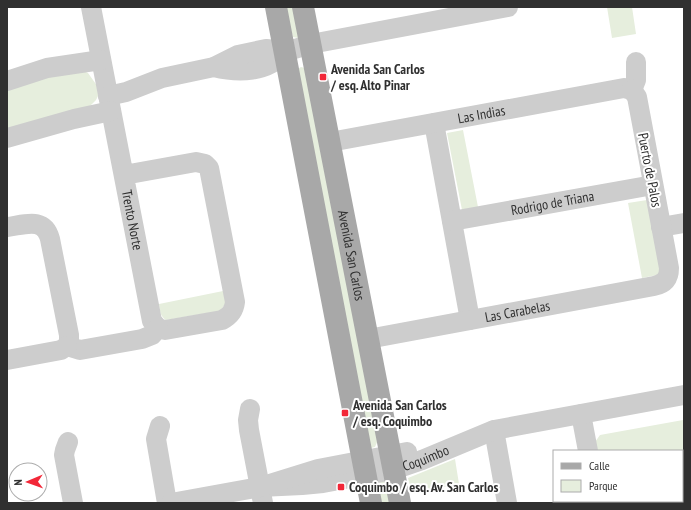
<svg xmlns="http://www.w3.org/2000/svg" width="691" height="510" viewBox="0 0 691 510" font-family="'PT Sans Narrow',sans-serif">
<rect width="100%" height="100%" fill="#fff"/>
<!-- green -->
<path fill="#e6eedd" d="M285,7h13l5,25 -5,6 -5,-1z
M607,7h25l4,27 -24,4z
M301,67l4,1 73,372 -3,7 -4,1 -75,-378z
M82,70l6,3 10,14v9l-2,4 -9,9 -80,22v-41l45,-14z
M463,130l15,77 -16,3 -15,-77z
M647,200l15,74 -20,4 -14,-75z
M228,290l1,9 -9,12 -54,9c-6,-4 -6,-9 -7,-16z
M683,420l1,59h-2v-28h-86l-1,-9 5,-7z
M455,459l4,25 -47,10 -4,-16z
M384,479l11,24h-14l-3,-15 1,-6z"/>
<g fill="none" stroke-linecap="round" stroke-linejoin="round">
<!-- minor -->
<g stroke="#cdcdcd" stroke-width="20">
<path id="s1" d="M91,7l61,314 6,7 7,2 57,-10c8,-4 12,-9 13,-18l-26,-134 -4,-4 -9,-2 -72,13"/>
<path d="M214,67c24,6 54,6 71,-15"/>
<path d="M7,81l40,-13 54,-8"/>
<path d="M632,90l4,-10v-18"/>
<path d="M108,96l18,-4 36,-14 52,-11 24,-12 28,-6 12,1 7,2 26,-8 197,-37"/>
<path d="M434,123l36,197"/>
<path d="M7,138l67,-19 37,-8"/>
<path id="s2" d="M330,142l294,-54 8,2"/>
<path id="s3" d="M452,221l201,-36"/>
<path d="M7,227c17,-2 37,-11 43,12l19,96v8l-2,3"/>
<path d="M661,227l23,-4"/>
<path id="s4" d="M368,339l286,-53c10,-2 15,-7 15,-18l-32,-171 -5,-7"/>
<path d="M67,346l13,4 62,-11 10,-4 6,-7"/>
<path d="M7,360l54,-10 6,-4"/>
<path d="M250,409l-2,11 1,10 14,73"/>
<path d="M581,414l7,37"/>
<path d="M160,426l-4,13 11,64"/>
<path d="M494,430l13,73"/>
<path d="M68,442l-3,8 -1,5 9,48"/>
<path id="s5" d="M260,487l42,-2 21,-2 70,-13 29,-10 72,-30 190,-35"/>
<path d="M597,501v2"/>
<path d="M171,503l89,-16 58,-18 89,-17"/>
</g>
<!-- major -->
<g stroke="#a8a8a8" stroke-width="22">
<path d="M276,7l95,496"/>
<path id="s6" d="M303,7l97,496"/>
</g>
</g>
<!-- markers -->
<g fill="#f22738" stroke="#fff" stroke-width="1.5">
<rect x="319" y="73" width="8" height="8" rx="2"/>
<rect x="341" y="409" width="8" height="8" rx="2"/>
<rect x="337" y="483" width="8" height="8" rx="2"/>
</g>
<g text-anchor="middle" stroke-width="4" stroke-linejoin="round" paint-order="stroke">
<!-- poi labels -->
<g font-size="14" font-weight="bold" fill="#303030" stroke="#fff" text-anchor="start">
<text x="331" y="74">Avenida San Carlos<tspan x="331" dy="16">/ esq. Alto Pinar</tspan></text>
<text x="353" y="410">Avenida San Carlos<tspan x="353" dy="16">/ esq. Coquimbo</tspan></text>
<text x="349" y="492">Coquimbo / esq. Av. San Carlos</text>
</g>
<!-- street labels -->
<g font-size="14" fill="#303030" stroke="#fff">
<text dy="5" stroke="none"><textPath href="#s2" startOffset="154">Las Indias</textPath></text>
<text transform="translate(650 170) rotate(79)" y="5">Puerto de Palos</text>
<text dy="5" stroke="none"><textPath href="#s3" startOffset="102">Rodrigo de Triana</textPath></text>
<text dy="5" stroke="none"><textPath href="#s1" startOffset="217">Trento Norte</textPath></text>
<text dy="5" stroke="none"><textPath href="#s6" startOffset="253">Avenida San Carlos</textPath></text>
<text dy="5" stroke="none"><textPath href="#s4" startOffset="152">Las Carabelas</textPath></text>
<text dy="5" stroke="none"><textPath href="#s5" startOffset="169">Coquimbo</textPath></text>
</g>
</g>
<!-- border -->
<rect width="691" height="510" fill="none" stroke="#303030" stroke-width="16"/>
<!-- legend -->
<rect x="553" y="450" width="130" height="52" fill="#ffffff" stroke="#acacac"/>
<rect x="561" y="463" width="20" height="6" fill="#a8a8a8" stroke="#acacac"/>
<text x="589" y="470" font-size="12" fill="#303030">Calle</text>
<rect x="561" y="480" width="20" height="12" fill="#e6eedd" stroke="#acacac"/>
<text x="589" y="490" font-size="12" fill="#303030">Parque</text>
<!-- north arrow -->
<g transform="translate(28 482) rotate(268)"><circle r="19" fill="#ffffff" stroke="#acacac"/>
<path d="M0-3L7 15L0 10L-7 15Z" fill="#f22738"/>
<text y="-6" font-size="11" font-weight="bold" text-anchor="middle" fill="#303030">N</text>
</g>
</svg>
